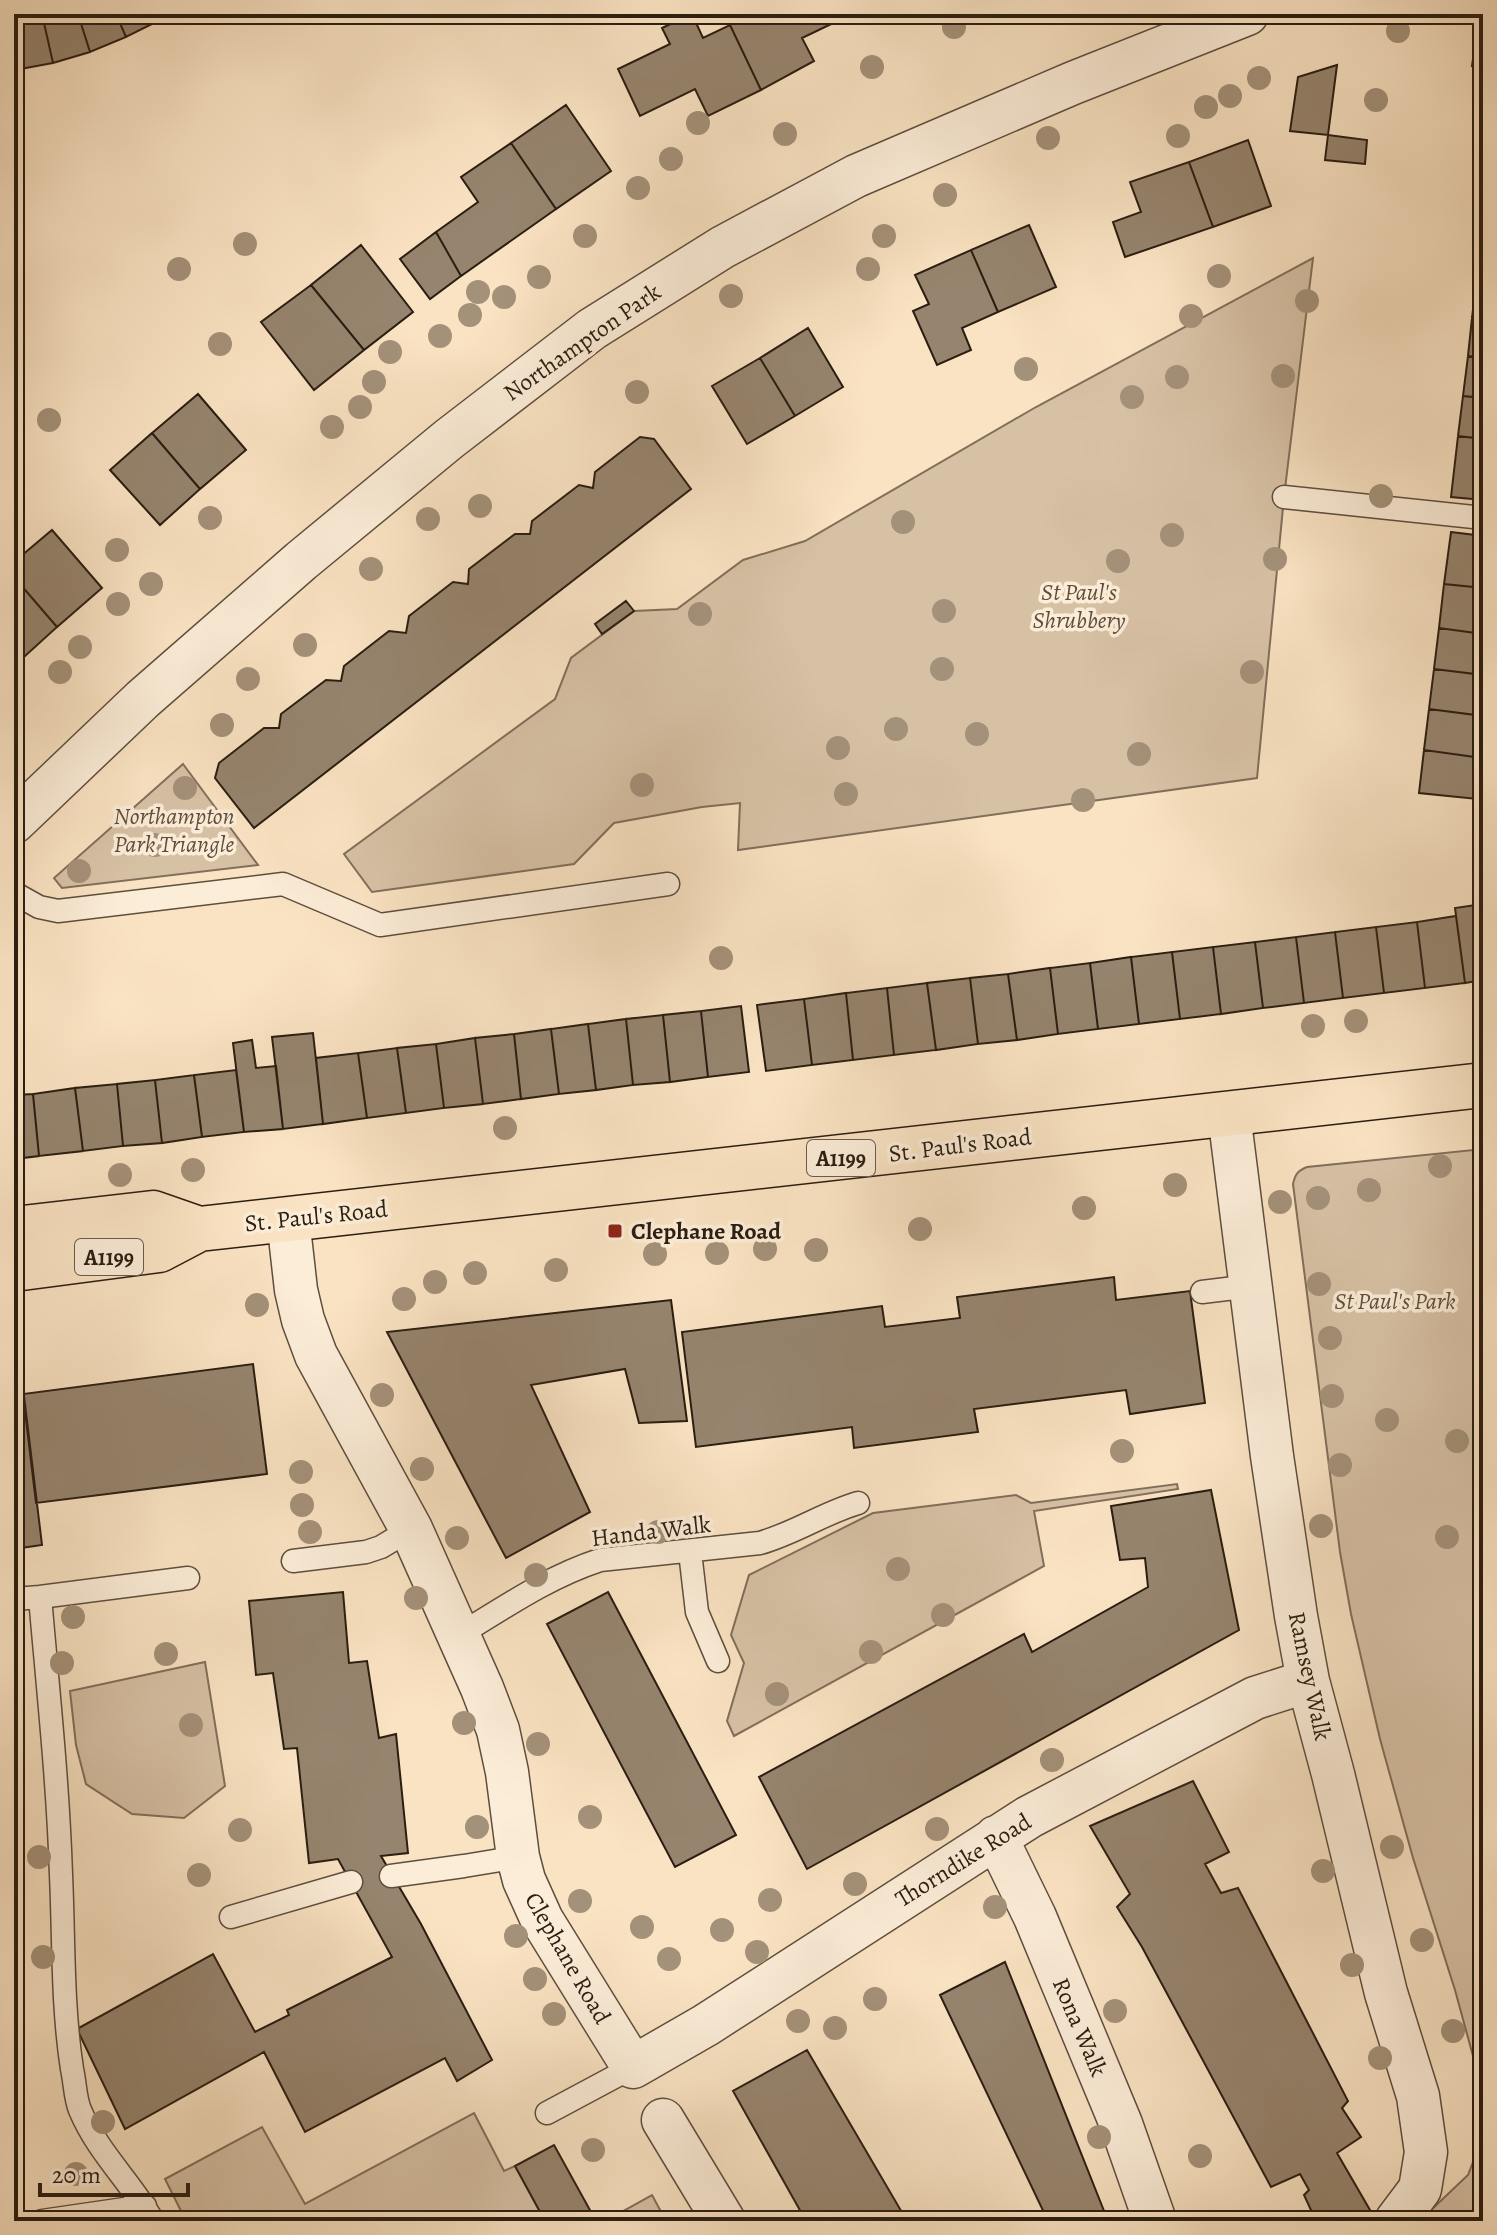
<svg xmlns="http://www.w3.org/2000/svg" width="1497" height="2235" viewBox="0 0 1497 2235" font-family="Alegreya,serif">
<rect width="100%" height="100%" fill="#fae3c3"/>
<filter id="stains"><feTurbulence type="fractalNoise" baseFrequency=".0025" numOctaves="4"/><feColorMatrix values="0 0 0 0 .2 0 0 0 0 .09 0 0 0 0 .02 0 0 0 .5 -.17"/></filter>
<radialGradient id="worn" r=".72"><stop offset=".6" stop-color="#630" stop-opacity="0"/><stop offset="1" stop-color="#630" stop-opacity=".3"/></radialGradient>
<!-- green -->
<path fill="#d7c1a5" stroke="#806f5b" stroke-width="2" d="M1313,258l-29,239 -27,281 -519,72 2,-47 -38,4 -88,16 -40,41 -202,28 -28,-38 211,-155 16,-41 63,-47 43,-2 66,-49 62,-19 231,-134z
M183,764l75,101 -196,23 -8,-10z
M1483,1149v983l-1,-43 -27,-99 -42,-132 -33,-119 -29,-125 -11,-62 -47,-368c2,-9 4,-13 14,-17z
M1177,1484l1,5 -144,22 10,55 -310,170 -7,-15 17,-58 -13,-28 18,-60 124,-62 143,-18 15,8z
M205,1662l20,124 -41,32 -52,-4 -46,-30 -10,-39 -6,-54z
M474,2113l30,58 11,-5 30,55h-359l-21,-42 97,-52 43,77z
M1483,2136v85h-35l-19,-9 39,-37z
M652,2195l14,26h-61z"/>
<!-- building -->
<path fill="#96846e" stroke="#2a1d11" stroke-width="2" d="M14,14h28l11,49 -38,7z
M42,14h36l12,38 -37,11z
M78,14h38l10,23 -36,15z
M116,14h41l3,6 -34,17z
M692,14l11,24 27,-13 31,65 -53,26 -13,-27 -55,27 -22,-47 52,-25 -8,-16z
M750,14h102l-50,24 12,23 -53,29 -31,-65z
M1478,23l5,1v43l-11,-1z
M1337,65l-9,70 -38,-4 8,-54z
M566,105l45,66 -55,38 -45,-66z
M1328,135l39,5 -2,24 -40,-4z
M1248,140l23,66 -58,21 -24,-65z
M511,143l45,66 -95,67 -25,-44 42,-30 -17,-25z
M1189,162l24,65 -88,30 -12,-35 28,-10 -11,-30z
M1029,225l27,62 -58,25 -27,-62z
M436,232l25,44 -31,23 -30,-40z
M361,245l52,67 -49,38 -53,-65z
M971,250l27,62 -36,16 9,22 -34,15 -24,-54 16,-7 -14,-29z
M1477,276l6,1v43l-11,-2z
M311,285l53,65 -50,40 -53,-68z
M1472,318l11,2v38l-15,-2z
M808,328l35,59 -48,29 -35,-58z
M1468,356l15,2v40l-20,-2z
M760,358l35,58 -48,28 -35,-58z
M198,394l48,56 -46,39 -48,-56z
M1463,396l20,2v41l-25,-3z
M152,433l48,56 -40,36 -50,-55z
M1458,436l25,3v61l-32,-3z
M640,437l14,2 37,50 -437,339 -39,-50 4,-15 45,-35h15l2,-14 45,-34 15,1 3,-15 45,-35 17,2 3,-17 44,-34 15,2 1,-15 46,-35h15l2,-13 47,-36 14,3 2,-16z
M52,530l50,58 -45,39 -43,-50v-15z
M1451,532l32,4v52l-39,-4z
M14,577l43,50 -43,39z
M1444,584l39,4v46l-44,-6z
M626,601l8,10 -32,23 -7,-10z
M1439,628l44,6v41l-49,-6z
M1434,669l49,6v41l-54,-7z
M1429,709l54,7 -1,42 -58,-8z
M1424,750l58,8 -5,41 -58,-6z
M1483,904v76l-18,3 -10,-75z
M1456,916l9,67 -40,5 -8,-66z
M1417,922l8,66 -41,5 -8,-66z
M1376,927l8,66 -41,5 -8,-66z
M1335,932l8,66 -39,5 -8,-66z
M1296,937l8,66 -41,5 -8,-66z
M1255,942l8,66 -42,6 -8,-67z
M1213,947l8,67 -41,5 -8,-67z
M1172,952l8,67 -41,5 -8,-67z
M1131,957l8,67 -41,5 -8,-66z
M1090,963l8,66 -40,5 -8,-66z
M1050,968l8,66 -41,6 -9,-66z
M1008,974l9,66 -39,4 -8,-66z
M970,978l8,66 -42,6 -9,-67z
M927,983l9,67 -42,5 -7,-67z
M887,988l7,67 -41,5 -7,-67z
M846,993l7,67 -41,5 -8,-66z
M804,999l8,66 -46,6 -9,-66z
M741,1006l8,66 -41,5 -7,-66z
M701,1011l7,66 -38,5 -7,-67z
M663,1015l7,67 -37,3 -7,-66z
M626,1019l7,66 -37,5 -8,-66z
M588,1024l8,66 -37,4 -8,-65z
M551,1029l8,65 -38,5 -7,-65z
M313,1033l10,91 -40,5 -11,-92z
M514,1034l7,65 -38,5 -8,-66z
M475,1038l8,66 -39,4 -8,-64z
M252,1040l4,28 20,-2 7,63 -39,3 -11,-89z
M436,1044l8,64 -38,5 -9,-65z
M397,1048l9,65 -39,5 -9,-65z
M358,1053l9,65 -44,6 -7,-66z
M236,1070l8,62 -42,5 -8,-62z
M194,1075l8,62 -40,6 -7,-63z
M155,1080l7,63 -39,3 -6,-62z
M117,1084l6,62 -40,5 -8,-63z
M75,1088l8,63 -44,5 -6,-62z
M33,1094l6,62 -25,3v-64z
M1114,1277l2,23 74,-9 15,112 -75,11 -4,-24 -152,19 4,23 -124,16 -2,-21 -156,20 -14,-115 200,-26 3,21 75,-9 -3,-21z
M671,1300l16,121 -48,2 -14,-54 -94,16 59,127 -84,46 -119,-226z
M20,1363l22,182 -28,4v-185z
M253,1364l14,110 -231,29 -13,-109z
M1211,1490l28,140 -432,239 -48,-92 265,-143 8,18 116,-65 -3,-29 -25,2 -9,-54z
M343,1592l6,71 18,-2 12,77 17,-4 12,119 -27,3 40,68 71,136 -35,21 -12,-23 -140,74 -41,-80 -139,77 -48,-100 136,-75 42,78 34,-17 -2,-5 105,-53 -54,-98 -29,4 -12,-115 -13,1 -11,-76 -17,2 -7,-74z
M608,1592l128,243 -61,32 -128,-243z
M1193,1781l36,71 -24,12 16,29 17,-5 110,213 -6,7 19,29 -24,16 37,64 -7,4h-51l-12,-26 5,-5 -9,-16 -29,13 -129,-240 -25,-40 13,-13 -40,-68z
M1005,1962l103,259h-60l-108,-226z
M807,2050l100,171h-101l-73,-130z
M554,2145l42,76h-51l-30,-55z"/>
<g fill="none" stroke-linecap="round" stroke-linejoin="round">
<!-- service casing -->
<g stroke="#5e4e3e" stroke-width="25">
<path id="service" d="M1284,497l199,21
M14,893l25,14 19,4 225,-27 97,41 288,-41
M1202,1292l49,-6
M690,1552l7,60 21,49
M293,1561l73,-9 15,-5 30,-18
M40,1597c8,93 18,185 21,278 3,65 1,129 11,194 3,13 3,29 8,41 18,43 51,72 73,111
M14,1599l26,-2 148,-19
M459,1635c46,-28 89,-58 141,-75l160,-17c35,-10 64,-30 98,-40
M391,1876l73,-10 54,-9
M231,1917l120,-35
M547,2113l86,-46
M42,2221l103,-15"/>
</g>
<!-- minor casing -->
<g stroke="#5e4e3e" stroke-width="45">
<path id="minor" d="M14,822l129,-123 158,-138 148,-122 143,-110 131,-82 133,-71 217,-93 174,-69
M1229,1114l43,342 24,160 12,65 25,93 53,219 32,103 8,56 -6,37 -24,32
M288,1219l8,71 7,30 13,35 95,174 71,159 16,42 9,42 11,85 6,23 18,40 91,147 73,-42 323,-208 226,-119 53,-17
M996,1837l39,80 86,207 34,97
M663,2120l61,101"/>
</g>
<!-- primary casing -->
<g stroke="#2a1d11" stroke-width="47">
<path id="primary" d="M14,1229l139,-16 46,16
M14,1269l145,-19 40,-21 1284,-144"/>
</g>
<!-- service -->
<use href="#service" stroke="#fcedd8" stroke-width="22"/>
<!-- minor -->
<use href="#minor" stroke="#fcedd8" stroke-width="42"/>
<!-- primary -->
<use href="#primary" stroke="#fae3c3" stroke-width="44"/>
</g>
<!-- trees -->
<g fill="#a49179">
<circle cx="954" cy="27" r="12"/>
<circle cx="1398" cy="31" r="12"/>
<circle cx="872" cy="67" r="12"/>
<circle cx="1259" cy="78" r="12"/>
<circle cx="1230" cy="96" r="12"/>
<circle cx="1376" cy="100" r="12"/>
<circle cx="1206" cy="107" r="12"/>
<circle cx="698" cy="123" r="12"/>
<circle cx="785" cy="134" r="12"/>
<circle cx="1178" cy="136" r="12"/>
<circle cx="1048" cy="138" r="12"/>
<circle cx="671" cy="159" r="12"/>
<circle cx="638" cy="188" r="12"/>
<circle cx="945" cy="195" r="12"/>
<circle cx="585" cy="236" r="12"/>
<circle cx="884" cy="236" r="12"/>
<circle cx="245" cy="244" r="12"/>
<circle cx="179" cy="269" r="12"/>
<circle cx="868" cy="269" r="12"/>
<circle cx="1219" cy="276" r="12"/>
<circle cx="539" cy="277" r="12"/>
<circle cx="478" cy="292" r="12"/>
<circle cx="731" cy="296" r="12"/>
<circle cx="504" cy="297" r="12"/>
<circle cx="1307" cy="301" r="12"/>
<circle cx="470" cy="315" r="12"/>
<circle cx="1191" cy="316" r="12"/>
<circle cx="440" cy="336" r="12"/>
<circle cx="220" cy="344" r="12"/>
<circle cx="390" cy="352" r="12"/>
<circle cx="1026" cy="369" r="12"/>
<circle cx="1283" cy="376" r="12"/>
<circle cx="1177" cy="377" r="12"/>
<circle cx="374" cy="382" r="12"/>
<circle cx="637" cy="392" r="12"/>
<circle cx="1132" cy="397" r="12"/>
<circle cx="360" cy="407" r="12"/>
<circle cx="49" cy="420" r="12"/>
<circle cx="332" cy="427" r="12"/>
<circle cx="1381" cy="496" r="12"/>
<circle cx="480" cy="506" r="12"/>
<circle cx="210" cy="518" r="12"/>
<circle cx="428" cy="519" r="12"/>
<circle cx="903" cy="522" r="12"/>
<circle cx="1172" cy="535" r="12"/>
<circle cx="117" cy="550" r="12"/>
<circle cx="1275" cy="559" r="12"/>
<circle cx="1118" cy="561" r="12"/>
<circle cx="371" cy="569" r="12"/>
<circle cx="151" cy="584" r="12"/>
<circle cx="118" cy="604" r="12"/>
<circle cx="944" cy="611" r="12"/>
<circle cx="700" cy="614" r="12"/>
<circle cx="305" cy="645" r="12"/>
<circle cx="80" cy="647" r="12"/>
<circle cx="942" cy="669" r="12"/>
<circle cx="60" cy="672" r="12"/>
<circle cx="1252" cy="672" r="12"/>
<circle cx="248" cy="679" r="12"/>
<circle cx="222" cy="725" r="12"/>
<circle cx="896" cy="729" r="12"/>
<circle cx="977" cy="734" r="12"/>
<circle cx="838" cy="748" r="12"/>
<circle cx="1139" cy="754" r="12"/>
<circle cx="642" cy="785" r="12"/>
<circle cx="185" cy="788" r="12"/>
<circle cx="846" cy="794" r="12"/>
<circle cx="1083" cy="800" r="12"/>
<circle cx="155" cy="845" r="12"/>
<circle cx="79" cy="871" r="12"/>
<circle cx="721" cy="958" r="12"/>
<circle cx="1356" cy="1021" r="12"/>
<circle cx="1313" cy="1026" r="12"/>
<circle cx="505" cy="1128" r="12"/>
<circle cx="1440" cy="1166" r="12"/>
<circle cx="193" cy="1170" r="12"/>
<circle cx="120" cy="1175" r="12"/>
<circle cx="1175" cy="1185" r="12"/>
<circle cx="1369" cy="1190" r="12"/>
<circle cx="1318" cy="1198" r="12"/>
<circle cx="1280" cy="1202" r="12"/>
<circle cx="1084" cy="1208" r="12"/>
<circle cx="920" cy="1229" r="12"/>
<circle cx="765" cy="1249" r="12"/>
<circle cx="816" cy="1250" r="12"/>
<circle cx="717" cy="1253" r="12"/>
<circle cx="655" cy="1254" r="12"/>
<circle cx="556" cy="1270" r="12"/>
<circle cx="475" cy="1273" r="12"/>
<circle cx="435" cy="1282" r="12"/>
<circle cx="1319" cy="1284" r="12"/>
<circle cx="404" cy="1299" r="12"/>
<circle cx="257" cy="1305" r="12"/>
<circle cx="1330" cy="1338" r="12"/>
<circle cx="382" cy="1395" r="12"/>
<circle cx="1332" cy="1396" r="12"/>
<circle cx="1387" cy="1420" r="12"/>
<circle cx="1457" cy="1441" r="12"/>
<circle cx="1122" cy="1451" r="12"/>
<circle cx="1340" cy="1465" r="12"/>
<circle cx="422" cy="1469" r="12"/>
<circle cx="301" cy="1472" r="12"/>
<circle cx="302" cy="1505" r="12"/>
<circle cx="1321" cy="1526" r="12"/>
<circle cx="310" cy="1532" r="12"/>
<circle cx="658" cy="1532" r="12"/>
<circle cx="1447" cy="1537" r="12"/>
<circle cx="457" cy="1538" r="12"/>
<circle cx="898" cy="1569" r="12"/>
<circle cx="536" cy="1575" r="12"/>
<circle cx="416" cy="1598" r="12"/>
<circle cx="943" cy="1615" r="12"/>
<circle cx="73" cy="1617" r="12"/>
<circle cx="871" cy="1652" r="12"/>
<circle cx="166" cy="1654" r="12"/>
<circle cx="62" cy="1663" r="12"/>
<circle cx="777" cy="1694" r="12"/>
<circle cx="464" cy="1723" r="12"/>
<circle cx="191" cy="1725" r="12"/>
<circle cx="538" cy="1744" r="12"/>
<circle cx="1052" cy="1760" r="12"/>
<circle cx="590" cy="1817" r="12"/>
<circle cx="477" cy="1827" r="12"/>
<circle cx="937" cy="1829" r="12"/>
<circle cx="240" cy="1830" r="12"/>
<circle cx="1392" cy="1847" r="12"/>
<circle cx="39" cy="1857" r="12"/>
<circle cx="1323" cy="1871" r="12"/>
<circle cx="199" cy="1875" r="12"/>
<circle cx="855" cy="1884" r="12"/>
<circle cx="770" cy="1900" r="12"/>
<circle cx="580" cy="1901" r="12"/>
<circle cx="995" cy="1907" r="12"/>
<circle cx="642" cy="1927" r="12"/>
<circle cx="722" cy="1930" r="12"/>
<circle cx="516" cy="1936" r="12"/>
<circle cx="1422" cy="1940" r="12"/>
<circle cx="757" cy="1952" r="12"/>
<circle cx="43" cy="1957" r="12"/>
<circle cx="669" cy="1959" r="12"/>
<circle cx="1352" cy="1965" r="12"/>
<circle cx="535" cy="1979" r="12"/>
<circle cx="875" cy="1999" r="12"/>
<circle cx="1115" cy="2011" r="12"/>
<circle cx="554" cy="2014" r="12"/>
<circle cx="798" cy="2021" r="12"/>
<circle cx="835" cy="2028" r="12"/>
<circle cx="1453" cy="2031" r="12"/>
<circle cx="1380" cy="2058" r="12"/>
<circle cx="103" cy="2122" r="12"/>
<circle cx="1099" cy="2137" r="12"/>
<circle cx="593" cy="2150" r="12"/>
<circle cx="1200" cy="2156" r="12"/>
<circle cx="76" cy="2174" r="12"/>
</g>
<!-- markers -->
<rect fill="#8f2418" stroke="#fcedd8" stroke-width="3" x="607" y="1223" width="16" height="16" rx="4"/>
<g text-anchor="middle" stroke-width="7" stroke-linejoin="round" paint-order="stroke">
<!-- shield labels -->
<g fill="#fcedd8" stroke="#695b4d" stroke-width="2">
<rect x="807" y="1140" width="68" height="36" rx="6"/>
<rect x="75" y="1239" width="68" height="36" rx="6"/>
</g>
<g font-size="22" font-weight="bold" fill="#2a1d11">
<text x="841" y="1166">A1199</text>
<text x="109" y="1265">A1199</text>
</g>
<!-- street labels -->
<g font-size="24" fill="#2a1d11" stroke="#fcedd8">
<text transform="translate(582 342) rotate(-35)" y="8">Northampton Park</text>
<text transform="translate(960 1145) rotate(-7)" y="8">St. Paul's Road</text>
<text transform="translate(316 1216) rotate(-6)" y="8">St. Paul's Road</text>
<text transform="translate(651 1531) rotate(-7)" y="8">Handa Walk</text>
<text transform="translate(1310 1676) rotate(78)" y="8">Ramsey Walk</text>
<text transform="translate(963 1860) rotate(-32)" y="8">Thorndike Road</text>
<text transform="translate(568 1958) rotate(60)" y="8">Clephane Road</text>
<text transform="translate(1080 2027) rotate(67)" y="8">Rona Walk</text>
</g>
<!-- park labels -->
<g font-size="24" font-style="italic" fill="#5e4e3d" stroke="#fcedd8">
<text x="1079" y="600">St Paul's<tspan x="1079" dy="28">Shrubbery</tspan></text>
<text x="174" y="824">Northampton<tspan x="174" dy="28">Park Triangle</tspan></text>
<text x="1395" y="1309">St Paul's Park</text>
</g>
<!-- poi labels -->
<g font-size="24" font-weight="bold" fill="#2a1d11" stroke="#fcedd8" text-anchor="start">
<text x="631" y="1239">Clephane Road</text>
</g>
</g>
<!-- margin -->
<rect width="1497" height="2235" fill="none" stroke="#fae3c3" stroke-width="48"/>
<rect x="16" y="16" width="1465" height="2203" fill="none" stroke="#2a1d11" stroke-width="4"/>
<rect x="24" y="24" width="1449" height="2187" fill="none" stroke="#2a1d11" stroke-width="2"/>
<!-- scale -->
<path d="M40 2183v12h148v-12" fill="none" stroke="#2a1d11" stroke-width="4"/>
<text x="52" y="2183" font-size="24" fill="#2a1d11" stroke="#fcedd8" stroke-width="6" paint-order="stroke">20 m</text>
<rect width="100%" height="100%" filter="url(#stains)"/>
<rect width="100%" height="100%" fill="url(#worn)"/>
</svg>
